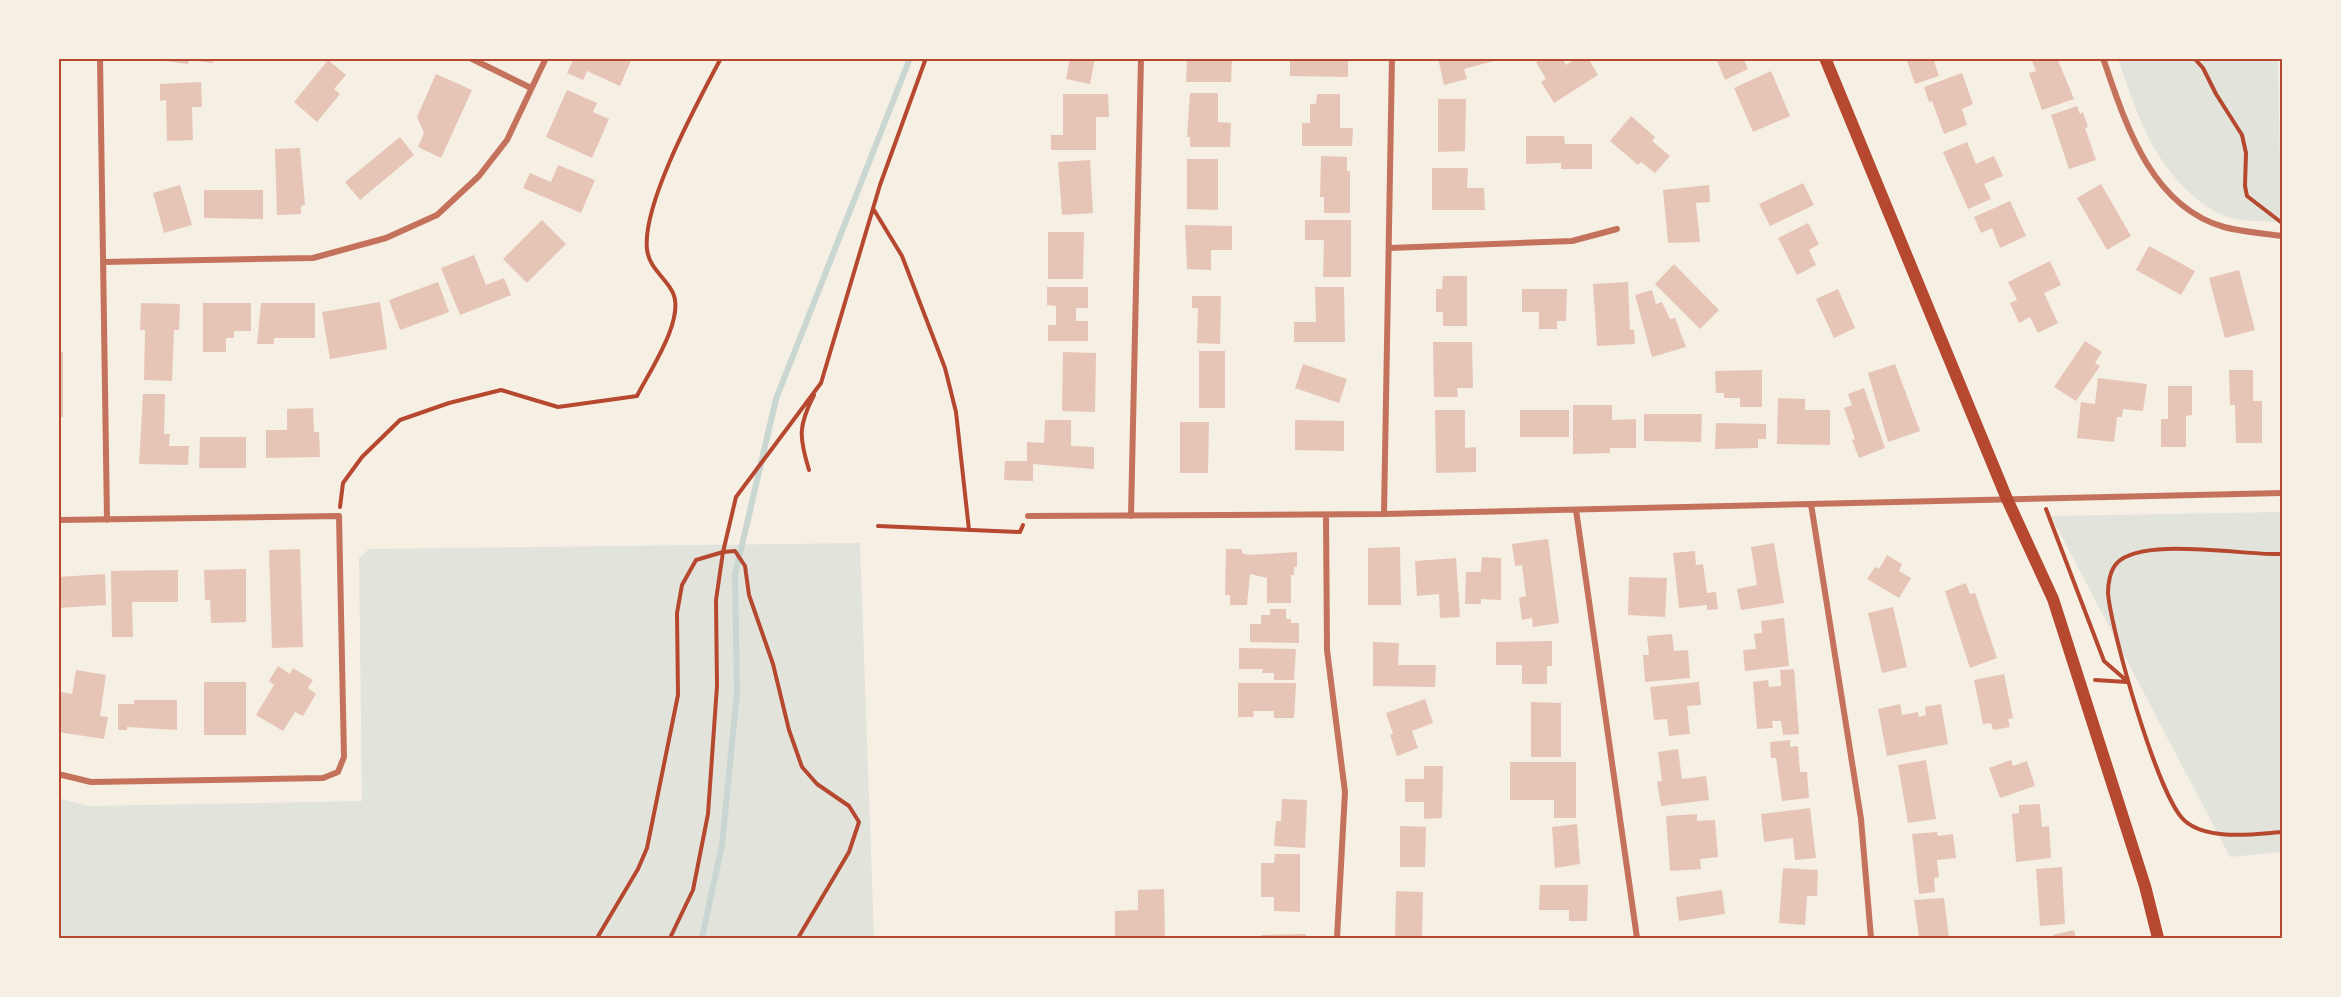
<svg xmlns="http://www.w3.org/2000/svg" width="2341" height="997" viewBox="0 0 2341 997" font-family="'Asap Condensed',sans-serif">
<rect width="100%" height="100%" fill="#f6efe4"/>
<!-- green -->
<path fill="#e2e4dc" d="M2118,59h160l3,163c-15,-1 -31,0 -46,-3 -16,-3 -32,-14 -44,-25 -43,-40 -54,-82 -73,-135z
M2282,512v340l-52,5 -179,-341z
M860,543l14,395h-815l-1,-140 30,8 274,-5 -3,-243 10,-9z"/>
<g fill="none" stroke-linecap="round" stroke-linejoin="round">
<!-- stream -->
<path stroke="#c9d6d2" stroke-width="6" d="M702,938l20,-93 15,-152 -2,-118 41,-176 134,-341"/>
</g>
<!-- building -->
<path fill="#e6c5b7" d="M166,58h48l-1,5 -24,-3 -1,4 -23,-3z
M574,58h58l-12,28 -33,-15 -4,9 -16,-7z
M1070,58h25l-5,26 -24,-5z
M1187,58l45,1 -1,23h-45z
M1290,58h58v19l-58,-1z
M1438,58h62l1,1 -37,10 3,10 -23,6z
M1541,58h21l4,7 11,-7h11l10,17 -44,28 -13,-21 5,-3 -10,-17z
M1716,58h27l5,11 -23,11z
M1906,58h27l6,18 -24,8z
M2031,58h26l17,41 -32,11 -13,-37 7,-2z
M328,60l18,15 -12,14 6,5 -23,28 -23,-20z
M1771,71l19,45 -37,16 -19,-44z
M1962,73l11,31 -11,5 5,16 -23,9 -12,-33 -3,1 -5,-15z
M436,74l36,16 -31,68 -23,-11 6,-14 -7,-16z
M201,82l1,25h-10l1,33 -26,1 -1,-41 -6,1v-17z
M567,90l30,13 -4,9 16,7 -17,39 -46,-21z
M1190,93h28v29l13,1 -1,24h-40v-10h-3z
M1063,94h45l1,23h-13v33h-45v-15h12z
M1317,94h23v34h13l-1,18h-50v-23h8v-19h6z
M1438,99h28l-1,52 -27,1z
M2077,106l3,8 3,-2 5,15 -3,1 11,32 -27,9 -18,-54z
M1631,116l24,21 -3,4 18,15 -15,17 -14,-11 -3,3 -28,-24z
M1526,136h38l1,8h27v25h-31v-6l-35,1z
M400,137l14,18 -54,45 -15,-18z
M1967,142l9,22 18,-8 9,20 -19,8 7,15 -23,10 -25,-57z
M300,148l5,57 -4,1v8l-24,1 -2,-66z
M1321,156l26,1v14h3v42h-26v-16h-4z
M1187,159h31v51l-31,-1z
M1090,160l3,53 -31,2 -4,-53z
M558,165l37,15 -14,33 -58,-25 7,-15 21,9z
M1432,168h36l-1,20h17l1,22h-53z
M58,180h3v36h-3z
M1803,183l11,22 -44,21 -11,-22z
M2101,184l30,52 -24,14 -30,-52z
M180,185l12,40 -28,8 -11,-40z
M1709,185l1,17 -14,1 4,39 -32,1 -5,-53z
M204,190h59v29l-59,-1z
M2010,201l16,35 -26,12 -8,-20 -11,5 -7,-16z
M542,220l24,24 -39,39 -24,-24z
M1305,220h46v57h-28l1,-37h-19z
M1808,223l11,21 -10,6 7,15 -19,10 -19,-37z
M1185,225l47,1v24h-21v20l-24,-1z
M1048,232h36l-1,47h-35z
M2149,246l46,25 -14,24 -45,-25z
M474,255l12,30 18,-7 7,17 -51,20 -19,-47z
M2050,261l11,24 -17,8 14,30 -20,10 -8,-16 -11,6 -9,-20 7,-3 -9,-18z
M1674,264l45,46 -19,19 -45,-45z
M2239,270l16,60 -30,8 -16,-60z
M1443,276h24v50h-24v-14h-7v-23h6z
M438,282l11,30 -49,18 -11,-30z
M1628,282l2,48h4l1,14 -38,2 -4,-62z
M1047,287h41v21h-12v13h12v20h-40v-16h8v-19l-9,-1z
M1315,287h29l1,55h-51v-20h22z
M1522,289h45l-1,32h-9v8h-18v-17h-17z
M1838,289l17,39 -21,10 -18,-39z
M1652,290l4,14 6,-2 8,17 5,-1 11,29 -34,10 -17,-62z
M58,291h3v29h-3z
M1192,296h29l-1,48 -23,-1 1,-35h-6z
M380,302l7,47 -57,10 -8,-47z
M141,303l39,1 -1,26h-5l-2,51 -28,-1 1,-50h-5z
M203,303h48v28h-17v7h-8v14h-23z
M261,303h54v35h-41v6h-17z
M2085,341l17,11 -7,11 5,3 -24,35 -22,-14z
M1433,342h39l1,46h-16l1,9h-24z
M1199,351h26v57h-26z
M58,352h5v65h-5z
M1063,352l33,1 -1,59 -33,-1z
M1303,364l44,15 -8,24 -44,-15z
M1895,364l25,67 -32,11 -20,-69z
M1762,370v37h-22v-9h-16v-5h-8l-1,-22z
M2229,370h24v31h9v42h-26l-1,-38h-5z
M2098,378l49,6 -4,27 -20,-2 -1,8h-5l-3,25 -37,-4 4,-36 14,2z
M2168,386h24v29l-6,1v31h-25v-28h7z
M1864,388l21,60 -26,10 -7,-18 3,-1 -11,-31 8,-3 -4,-11z
M143,394h22l-1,40h6l-1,12h20l-1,19 -49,-1z
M1778,398l27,1v11h25v35l-53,-1z
M1573,405h39v15l24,-1v29h-26v5l-37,1z
M313,408l1,24h5l1,25 -54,1v-28h21v-21z
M1435,410h30v38l11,-1v25l-40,1z
M1520,410h49v27h-49z
M1644,414h58l-1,28 -57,-1z
M1045,420h26v26l23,1v22l-61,-5v17l-29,-1 1,-19h22v-19l17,1z
M1295,420l49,1v30l-49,-1z
M1180,422h29l-1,51h-28z
M1716,423l50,1v15h-8v9l-43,1z
M200,437h46v31h-47z
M1548,539l11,84 -26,4 -1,-9 -10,2 -3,-22 7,-2 -4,-31 -7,1 -3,-22z
M1774,543l10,60 -43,7 -4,-21 20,-4 -6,-38z
M1400,547l1,58h-33v-57z
M300,549l3,98 -31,1 -3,-98z
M1226,549h16v4l7,2 48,-3v15h-3v8h-3v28h-24v-25l-17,-4 -3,31h-17v-10h-5z
M1695,551l1,14 7,-1 4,29 9,-1 2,17 -11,1v-5l-28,3 -6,-55z
M1887,555l15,9 -3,7 12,7 -12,20 -32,-19 8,-12 4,2z
M1482,557l19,1v42l-20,-1v5h-16l1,-32h15z
M1456,558l4,59 -20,1 -1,-24 -22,2 -2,-35z
M246,569v53l-35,1 -1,-23h-5l-1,-30z
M178,570v32h-46l1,35h-21l-1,-66z
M105,574l1,31 -48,3v-31z
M1629,577l38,1 -2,39 -37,-2z
M1966,583l4,11 5,-1 22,65 -27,10 -25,-77z
M1893,607l14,60 -25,6 -14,-60z
M1270,609h16v10h5v4h8v20l-49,-1v-18h11v-9h9z
M1784,618l5,48 -44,5 -2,-21 13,-1 -2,-15 8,-1 -1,-12z
M1672,634l2,17 14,-1 2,28 -45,4 -2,-27h6l-2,-19z
M1552,641v25h-5v18h-25v-19h-26v-23z
M1373,642l26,1 -1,22h38l-1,22 -62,-1z
M1239,648l57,1 -2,31h-20v-7h-12l1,-4h-24z
M278,666l12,8 3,-6 20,12 -5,8 8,6 -13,22 -8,-4 -12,19 -27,-16 18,-30 -5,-4z
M1794,669l5,65 -16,1 -2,-14h-9l1,7 -16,1 -4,-47 15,-2 1,7 12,-1 -1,-16z
M76,670l30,5 -6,41 8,1 -4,22 -46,-7 3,-40 11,2z
M2004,674l9,44 -5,1 2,8 -17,3 -2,-7 -8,1 -9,-44z
M204,682h42v53h-42z
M1699,682l2,23 -14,1 3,28 -21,2 -2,-17 -13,1 -4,-33z
M1238,683h58l-2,35h-20v-7h-21l1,6h-16z
M1425,699l8,24 -21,8 6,17 -21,8 -7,-21 3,-1 -7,-21z
M134,700h43v30l-50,-3v3h-9v-26h16z
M1531,702l30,1v54h-30z
M1900,704l2,11 16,-3 1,5 7,-2 -1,-8 16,-3 7,40 -61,12 -9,-47z
M1790,740v7l8,-1 2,26h7l2,26 -27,3 -6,-43h-5l-1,-16z
M1678,749l4,30 24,-3 3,24 -48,6 -4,-24 5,-1 -4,-29z
M1926,760l10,59 -28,4 -10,-58z
M2011,760l2,6 14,-5 8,25 -35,12 -11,-30z
M1510,762h66v56h-22v-18h-44z
M1424,766h19l-1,52 -18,1v-17h-19v-23h19z
M1282,799l25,1 -2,48 -31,-2 2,-25h5z
M2040,804l2,23 7,-1 2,32 -35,4 -4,-48 7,-1v-8z
M1810,808l6,50 -21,2 -2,-22 -29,4 -3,-28z
M1697,814v7l18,-1 3,37 -18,2 1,10 -31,2 -4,-55z
M1577,824l3,40 -25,4 -3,-41z
M1400,826l26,1 -1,40h-25z
M1937,832l1,4 15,-2 3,24 -19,2 2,17 -5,1 1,14 -16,2 -7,-60z
M1275,854h25v58l-26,-1v-14h-13v-34h13z
M2062,867l3,57 -25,2 -4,-57z
M1783,868l35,2 -1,26h-10l-2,29 -26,-2z
M1540,885h48l-1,36h-18v-11h-30z
M1164,889l1,49h-50v-27l23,-1v-20z
M1722,890l3,24 -46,7 -3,-24z
M1396,891l27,1 -1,46h-27z
M1944,898l5,40h-30l-5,-38z
M2074,930l2,8h-22l-1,-3z
M1306,934v4h-45v-3z"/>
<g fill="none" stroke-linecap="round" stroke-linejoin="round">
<!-- path -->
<path stroke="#b5482f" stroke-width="4" d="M2194,58l9,10 13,26 26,41 4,18 -1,33 2,10 35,27
M874,210l28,46 43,112 11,44 13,118
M821,383l59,-198 46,-127
M809,470c-10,-33 -11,-44 5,-75
M340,507l3,-24 19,-26 38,-37 49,-17 52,-13 57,17 79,-11c12,-24 50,-79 35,-105 -8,-15 -23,-23 -25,-42 -5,-46 52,-149 74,-191
M2046,509l58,152 23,20
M878,526l142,6 3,-7
M2282,554c-36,2 -140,-18 -165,9 -7,7 -9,21 -9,30 3,38 51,207 77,228 23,20 69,13 97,11
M2095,680l32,2
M597,938l41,-69 9,-21 31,-153 -1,-82 5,-28 14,-25 27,-8 12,-1 10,15 4,29 24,69 16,66 13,37 15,17 32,22 10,16 -10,30 -51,86
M670,938l23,-48 15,-76 9,-128 -1,-86 7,-48 13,-55 85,-114"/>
<!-- minor -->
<path stroke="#c5725c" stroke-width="6" d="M100,58l7,462
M470,58l61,30
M2103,58c22,64 47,148 121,169 18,5 39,6 58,9
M1390,248l182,-7 45,-12
M103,262l210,-4 73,-20 51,-23 42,-39 28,-36 39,-82
M1811,504l50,315 10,119
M1576,510l61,428
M1384,514l8,-456
M1326,515l1,135 18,142 -8,146
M1028,516l356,-2 898,-21
M1131,516l10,-458
M58,520l281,-4 5,241 -6,15 -15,6 -232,4 -33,-8"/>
<!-- secondary -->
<path stroke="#b5482f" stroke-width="12" d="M1825,58l182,441 46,100 92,287 13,52"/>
</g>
<!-- border -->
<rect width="2341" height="997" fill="none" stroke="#f6efe4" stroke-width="120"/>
<rect x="60" y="60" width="2221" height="877" fill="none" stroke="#b5482f" stroke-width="2"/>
</svg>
